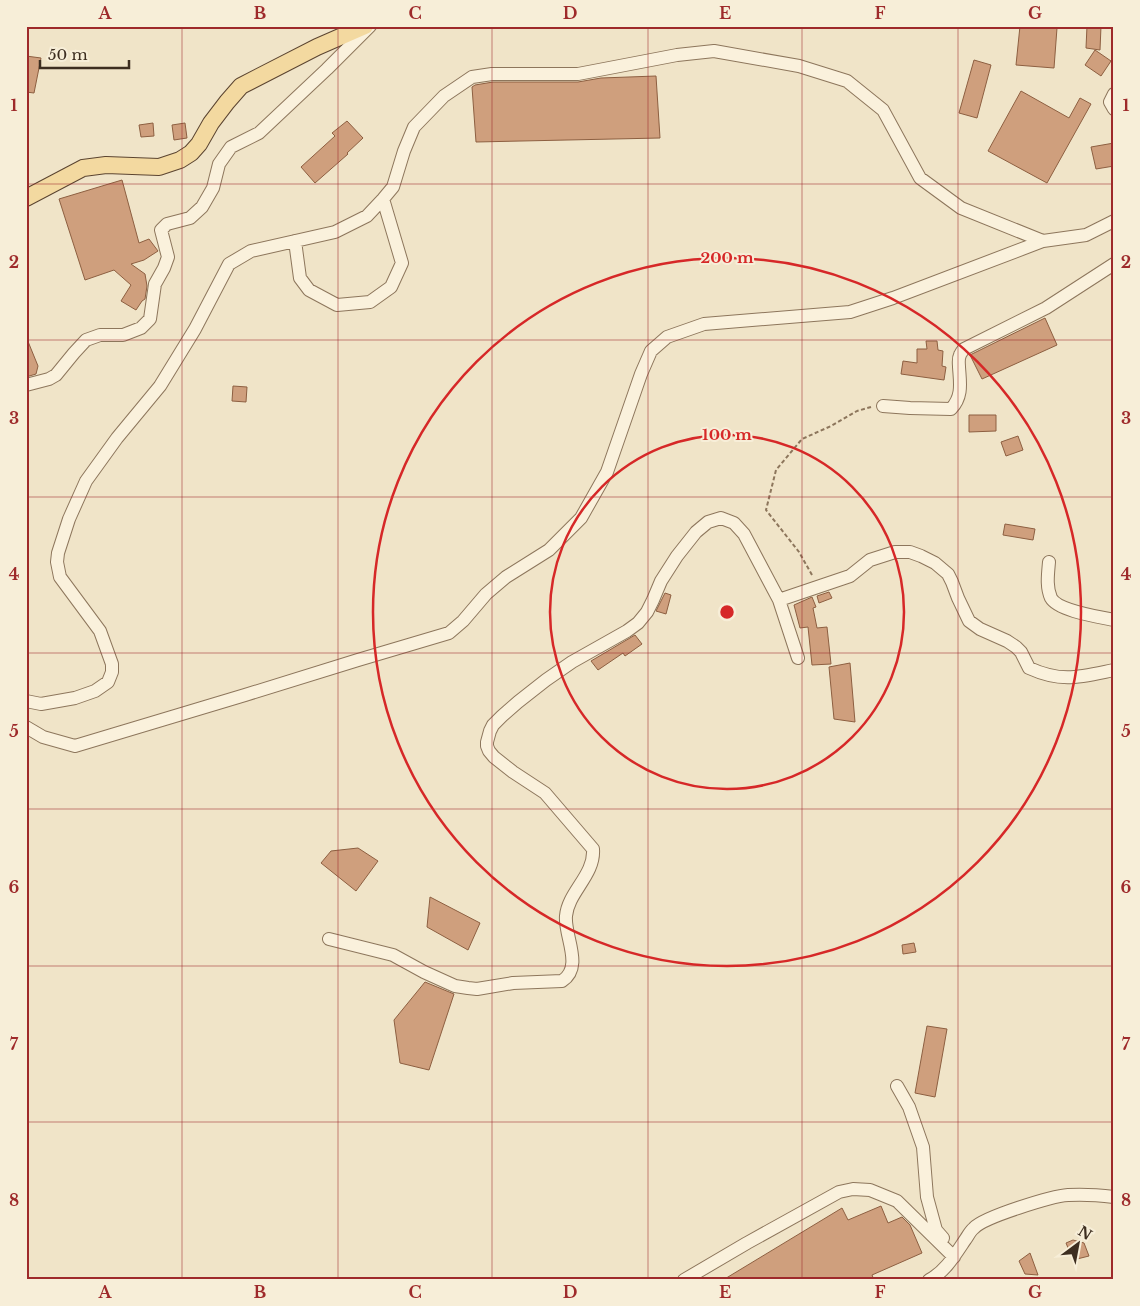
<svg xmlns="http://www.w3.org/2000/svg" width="1140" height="1306" viewBox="0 0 1140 1306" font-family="'Libre Baskerville',serif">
<rect width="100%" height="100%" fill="#f0e4c8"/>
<!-- building -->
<path fill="#cf9f7d" stroke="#8d5f41" d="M1020,26l37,2 -3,40 -38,-3z
M1087,26h14l-1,24 -14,-2z
M1095,50l16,11 -10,15 -16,-11z
M26,56l15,2 -7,35 -8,-1z
M974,60l17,5 -14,53 -18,-5z
M656,76l4,62 -184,4 -4,-55 3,-2 18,-3h85l23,-4z
M1021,91l48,27 11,-20 11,6 -44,79 -59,-32z
M347,121l16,17 -16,15 1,1 -33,29 -14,-16 34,-31 -3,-3z
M153,123l1,13 -13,1 -2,-12z
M185,123l2,15 -13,2 -2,-15z
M1114,143v23l-18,3 -5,-22z
M122,180l17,63 10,-4 9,12 -14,9 -13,4 14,10 2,12 -2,13 -3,2 -6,9 -15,-9 10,-16 -17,-15 -29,10 -26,-81z
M1045,318l12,27 -75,34 -12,-24z
M26,339h1l11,27 -2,8 -10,3z
M926,341h11l1,9 5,1 -1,15 4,1 -2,13 -43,-6 2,-13 14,2v-14h10z
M233,386l14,1 -1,15 -14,-1z
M969,415h27v16l-27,1z
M1018,436l5,14 -17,6 -5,-14z
M1005,524l30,5 -2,11 -30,-5z
M829,592l3,6 -13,5 -2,-7z
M665,593l6,2 -5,19 -10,-3z
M812,597l4,10 -3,1 4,20 10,-1 4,37 -19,1 -4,-38 -8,1 -6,-23z
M635,635l7,9 -17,12 -2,-3 -25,17 -7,-9z
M850,663l5,59 -21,-3 -5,-52z
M358,848l20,13 -22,30 -35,-28 10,-12z
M430,897l50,26 -12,27 -41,-23z
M914,943l2,9 -13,2 -1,-9z
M425,982l29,12 -25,76 -29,-7 -6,-43z
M927,1026l20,3 -12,68 -20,-4z
M881,1206l7,17 14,-6 8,8 12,28 -50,22 2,5h-151l119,-72 6,12z
M1073,1240l11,3 5,13 -16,4 -7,-17z
M1030,1253l8,22 -13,-1 -6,-13z"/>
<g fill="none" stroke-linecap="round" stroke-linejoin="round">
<!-- minor casing -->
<g stroke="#8d765c" stroke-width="14">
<path id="minor" d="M1114,94l-4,8 4,7
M295,241l5,37 9,12 28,15 33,-3 21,-15 11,-24 -19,-64
M26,385l23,-6 7,-4 18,-22 12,-13 14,-5h23l18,-7 9,-9 5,-35 9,-16 4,-11 -7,-27 6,-6 23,-6 12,-11 11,-19 6,-24 12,-17 28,-14 68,-64 43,-43
M883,406l27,2 41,1c12,-13 9,-26 8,-42 0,-3 -1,-8 1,-12 0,-1 3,-5 4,-6l82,-41 68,-44
M1049,562c-1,12 -3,25 2,36 7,13 49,19 63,22
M779,600l71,-24 20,-16 25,-8h15l11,4 14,7 13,11 4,8 6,16 11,23 11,8 27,12 9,6 5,5 8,16c33,15 51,9 85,2
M26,701l15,3 34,-6 20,-7 13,-9 4,-10v-8l-12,-33 -40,-54 -3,-15 1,-9 11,-34 17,-38 31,-43 43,-52 35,-57 34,-65 22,-13 84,-19 32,-16 16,-17 10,-12 11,-36 10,-24 30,-31 28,-19 20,-3h86l99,-19 37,-4 85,15 48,15 36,29 37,68 41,30 82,33
M26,727l17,10 32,9 170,-51 113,-35 91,-27 14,-12 23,-27 20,-17 43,-27 32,-32 26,-46 34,-98 10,-23 16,-14 37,-13 146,-12 43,-14 150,-57 43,-6 28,-14
M329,939l64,16 31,17 31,14 13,2 9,1 36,-6 49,-2c22,-14 2,-45 4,-65 2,-24 29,-41 27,-67l-48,-56 -32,-21 -19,-15 -5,-6 -2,-5v-4l3,-11 3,-6 9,-9 16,-14 28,-22 26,-18 55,-31 11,-8 9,-11 6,-12 8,-19 16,-25 19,-24 12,-10 13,-4 13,5 10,11 35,66 19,58
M897,1086l12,21 14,40 4,50 9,33 7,8
M684,1280l63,-37 92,-51 14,-3 17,1 27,11 57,56
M929,1280c16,-8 26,-25 36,-40 3,-4 5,-9 9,-12 10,-11 78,-32 94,-33 16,-1 30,0 46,2"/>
</g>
<!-- major casing -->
<g stroke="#5b4430" stroke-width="18">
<path id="major" d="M26,198l57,-30 23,-3 53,2 21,-7 11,-7 8,-9 12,-21 16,-21 14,-16 76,-39 48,-21"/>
</g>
<!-- path -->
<path stroke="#8d765c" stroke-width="2" stroke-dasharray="4 2.5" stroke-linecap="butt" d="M812,575l-13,-23 -33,-42 10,-40 26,-31 29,-13 26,-15 14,-4"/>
<!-- minor -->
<use href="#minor" stroke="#faf1dc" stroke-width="12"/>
<!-- major -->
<use href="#major" stroke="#f3d9a0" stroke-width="16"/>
</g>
<!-- grid -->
<path fill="none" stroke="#9e2a2b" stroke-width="1" stroke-opacity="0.55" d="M182,26v1254M338,26v1254M492,26v1254M648,26v1254M802,26v1254M958,26v1254M26,184h1088M26,340h1088M26,497h1088M26,653h1088M26,809h1088M26,966h1088M26,1122h1088"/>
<!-- distance rings -->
<g fill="none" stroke="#d62828" stroke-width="2.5">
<circle cx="727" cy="612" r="177"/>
<circle cx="727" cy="612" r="354"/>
</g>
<circle cx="727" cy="612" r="8" fill="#d62828" stroke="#f7eed8" stroke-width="2.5"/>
<g font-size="15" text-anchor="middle" font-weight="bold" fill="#d62828" stroke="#f7eed8" stroke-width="4" stroke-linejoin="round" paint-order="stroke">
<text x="727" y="263">200 m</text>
<text x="727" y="440">100 m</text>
</g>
<!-- border -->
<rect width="1140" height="1306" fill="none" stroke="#f7eed8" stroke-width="55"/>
<!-- north arrow -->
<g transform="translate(1078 1244) rotate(32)" stroke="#f7eed8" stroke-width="4" paint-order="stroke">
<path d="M0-4L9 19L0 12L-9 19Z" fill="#3d2e20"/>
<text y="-8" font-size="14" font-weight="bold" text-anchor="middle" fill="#3d2e20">N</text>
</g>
<!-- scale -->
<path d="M40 60v8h89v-8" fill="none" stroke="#3d2e20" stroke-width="2.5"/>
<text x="48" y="60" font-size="15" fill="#3d2e20" stroke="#f7eed8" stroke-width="4" paint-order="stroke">50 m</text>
<rect x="28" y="28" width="1084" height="1250" fill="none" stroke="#9e2a2b" stroke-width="2"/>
<g font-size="16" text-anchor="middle" font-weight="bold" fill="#9e2a2b">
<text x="105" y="19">A</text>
<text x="260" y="19">B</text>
<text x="415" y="19">C</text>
<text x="570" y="19">D</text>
<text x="725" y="19">E</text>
<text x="880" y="19">F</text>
<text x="1035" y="19">G</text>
<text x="14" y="111">1</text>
<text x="1126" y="111">1</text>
<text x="14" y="268">2</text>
<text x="1126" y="268">2</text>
<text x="14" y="424">3</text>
<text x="1126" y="424">3</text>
<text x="14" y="580">4</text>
<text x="1126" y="580">4</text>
<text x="14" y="737">5</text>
<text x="1126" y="737">5</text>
<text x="14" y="893">6</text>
<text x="1126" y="893">6</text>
<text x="14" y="1050">7</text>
<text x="1126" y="1050">7</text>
<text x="14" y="1206">8</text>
<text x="1126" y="1206">8</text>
<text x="105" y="1298">A</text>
<text x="260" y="1298">B</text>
<text x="415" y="1298">C</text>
<text x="570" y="1298">D</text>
<text x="725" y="1298">E</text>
<text x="880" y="1298">F</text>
<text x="1035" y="1298">G</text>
</g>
</svg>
